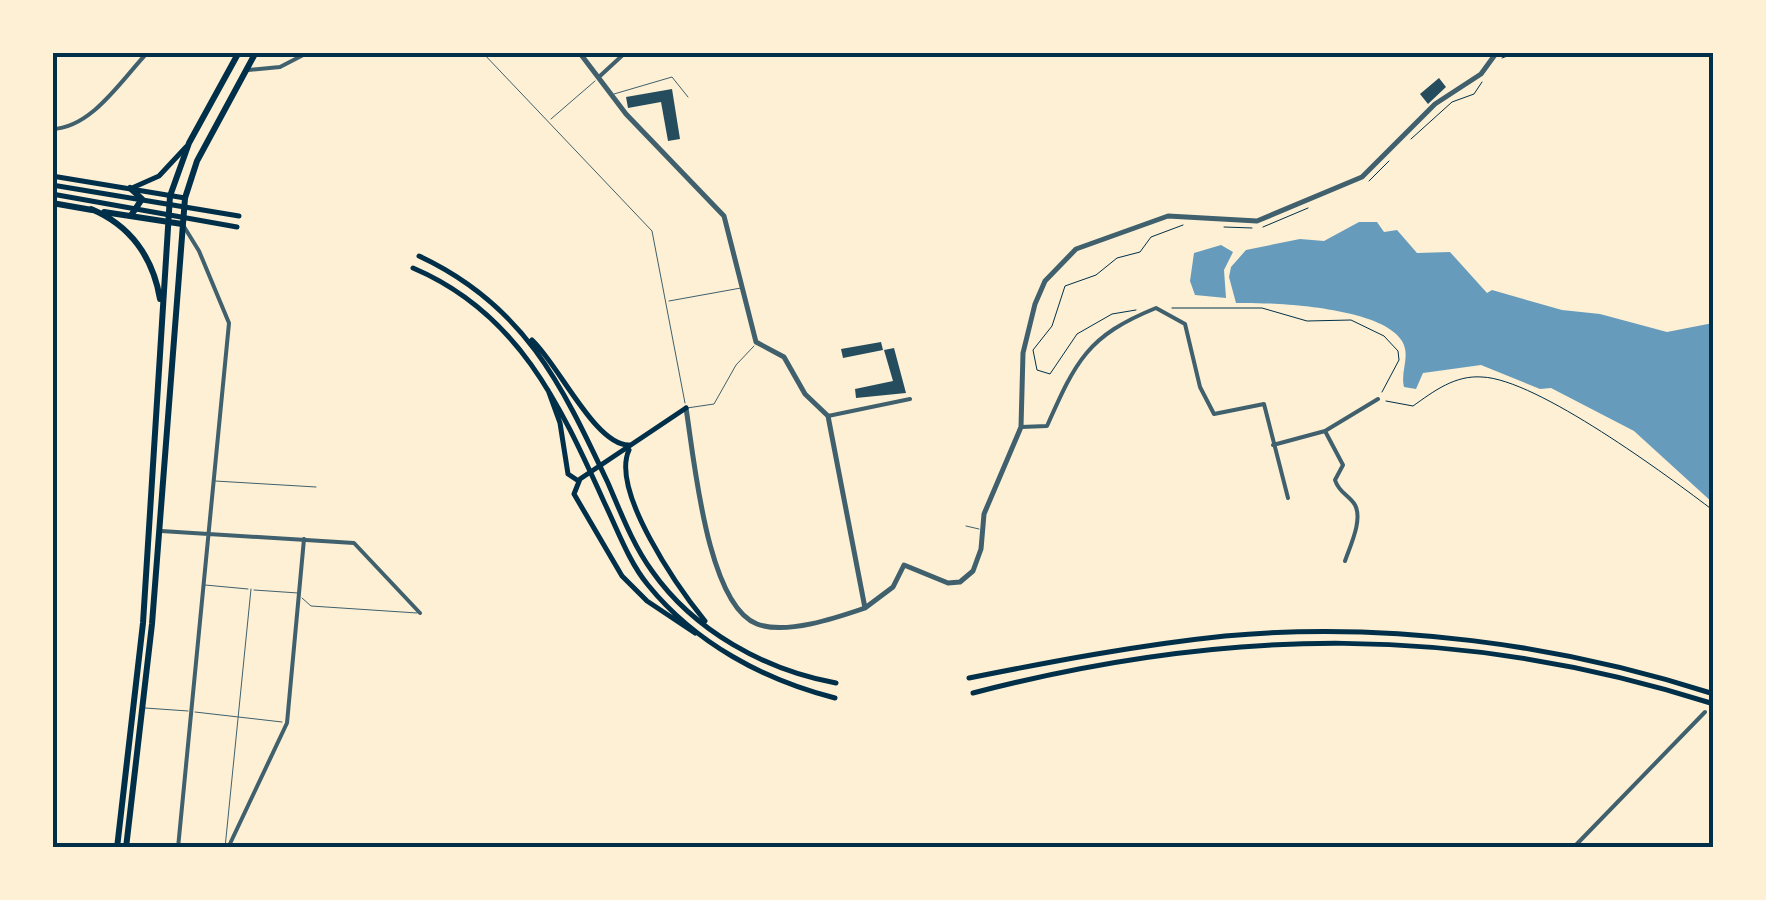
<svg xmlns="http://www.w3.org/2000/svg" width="1766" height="900" viewBox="0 0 1766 900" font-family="Karla,sans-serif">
<rect width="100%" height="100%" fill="#fdf0d5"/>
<!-- water -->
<path fill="#669bbc" d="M1359,222h18l7,10 13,-2 20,23 33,-1 37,41 5,-3 70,20 38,4 67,18 46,-9v180l-79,-72 -83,-43 -11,1 -59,-24 -58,8 -7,16 -12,-2c-4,-16 7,-31 -2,-46 -20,-34 -129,-39 -166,-38l-7,-26 2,-10 15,-17 54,-11 24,2z
M1221,245l12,7 -9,18 2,28 -31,-3 -5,-14 4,-28z"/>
<!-- building -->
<path fill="#264d5e" d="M1439,78l7,9 -18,17 -8,-10z
M672,89l8,50 -12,2 -7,-39 -33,6 -2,-11z
M881,342l2,8 -40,8 -2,-9z
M894,348l12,45 -50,5 -1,-9 38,-8 -9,-31z"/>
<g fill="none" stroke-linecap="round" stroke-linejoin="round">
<!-- path -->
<path stroke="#003049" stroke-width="1" d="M1502,58l16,-6
M1411,139l41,-37 22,-8 8,-12
M1369,181l20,-20
M1224,227l28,1
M1263,227l45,-19
M1172,308h90l45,13 44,-1 33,16 14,15 1,9 -17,32
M1136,310l-24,4 -35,20 -27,40 -13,-4 -4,-20 19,-24 13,-40 31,-11 21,-17 23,-6 11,-15 32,-12
M1386,401l27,5c21,-15 42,-31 69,-29 55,2 186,99 232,134"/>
<!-- service -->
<path stroke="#3f606c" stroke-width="1" d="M482,52l170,179 33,172
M614,94l58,-17 16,20
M551,119l44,-38
M669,301l72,-13
M687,408l27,-4 22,-39 18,-19
M215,481l101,6
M966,526l13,3
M205,585l43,4
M254,590l44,3
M302,598l9,8 106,7
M145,708l43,3
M195,712l87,10
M225,848l26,-259"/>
<!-- minor -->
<path stroke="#3f606c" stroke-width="4" d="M248,70l32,-3 29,-15
M600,76l26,-24
M52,129c40,-1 70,-50 96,-77
M828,416l82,-17
M1021,427l26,-1c29,-65 40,-90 109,-118l29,16 15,63 14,27 50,-10 24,94
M1273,445l52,-14
M161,531l193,12 66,70
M1345,561c5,-15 18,-41 10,-56 -6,-10 -16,-12 -20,-25l8,-15 -18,-34 53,-32
M178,848l51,-525 -30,-72 -16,-26
M228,848l59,-125 17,-184
M1573,848l132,-136"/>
<!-- tertiary -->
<path stroke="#3f606c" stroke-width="5" d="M579,52l47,62 98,102 32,126 28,15 21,37 23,22 37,192 28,-21 11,-22 44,18 12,-1 13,-11 8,-22 3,-35 37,-87 2,-74 12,-49 10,-23 31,-32 92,-33 89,5 105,-44 73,-73 46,-30 16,-22
M686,408c8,50 21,197 71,216 29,11 79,-6 108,-16"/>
<!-- secondary -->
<path stroke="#003049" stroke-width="5" d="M52,176l133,22
M52,185l187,31
M132,188l27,-12 27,-29
M52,194l185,33
M419,256c105,49 142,127 189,227 13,30 25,62 44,88 42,60 113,99 184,112
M413,268c106,45 147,137 192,236 13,27 24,58 43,81 47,58 116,95 187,113
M532,340c27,25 64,107 98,105
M548,390l12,33 8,51 9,6
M686,408l-106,71 -6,15 48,82 25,25 48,32
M629,450c-19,41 50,139 76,171
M969,678c85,-17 170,-33 256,-42 163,-15 333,8 489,58
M973,693c254,-66 488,-70 741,11"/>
<!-- primary -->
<path stroke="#003049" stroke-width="6" d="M130,188l12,11 -10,15
M52,203l40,7
M91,209c39,16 62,48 69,90
M104,212l78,12
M117,848l26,-225 27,-427 19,-53 50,-91
M126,848l26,-224 33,-426 12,-37 59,-109"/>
</g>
<!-- border -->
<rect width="1766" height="900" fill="none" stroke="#fdf0d5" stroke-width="110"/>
<rect x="55" y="55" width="1656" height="790" fill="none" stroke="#003049" stroke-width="4"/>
</svg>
